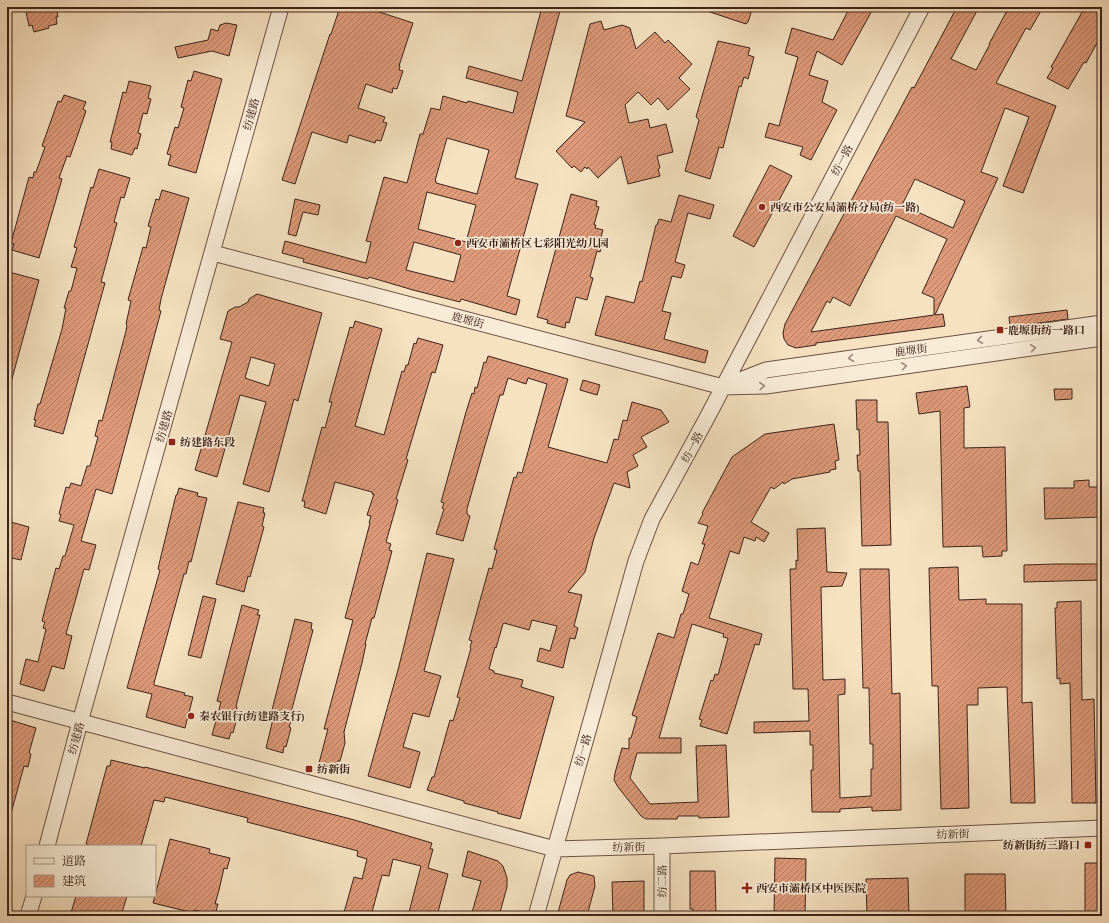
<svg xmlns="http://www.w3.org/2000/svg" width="1109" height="923" viewBox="0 0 1109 923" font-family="Alegreya,'Noto Serif SC',serif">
<defs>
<pattern id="building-hatch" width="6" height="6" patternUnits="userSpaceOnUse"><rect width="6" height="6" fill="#de9a7a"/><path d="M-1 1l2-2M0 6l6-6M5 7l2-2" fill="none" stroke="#b57d63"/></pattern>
</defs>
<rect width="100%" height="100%" fill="#f6e2c1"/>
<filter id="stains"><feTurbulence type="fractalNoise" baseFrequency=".005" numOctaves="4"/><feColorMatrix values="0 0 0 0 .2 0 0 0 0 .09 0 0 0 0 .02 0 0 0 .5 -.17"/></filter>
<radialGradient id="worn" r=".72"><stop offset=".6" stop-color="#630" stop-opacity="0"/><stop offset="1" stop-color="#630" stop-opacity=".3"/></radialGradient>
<!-- building -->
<path fill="url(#building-hatch)" stroke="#3c2218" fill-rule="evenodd" d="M25,7h31l2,10h-2l1,7 -9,2 1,2 -15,4 -2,-7 -3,1z
M340,7h24l49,16 -14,43h1l-1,4 4,1 -6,18 -4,-1 -1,5 -26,-9 -8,24 27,9 -2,5 4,1 -6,18 -5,-1 -1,3 -26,-8 -2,8 -35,-11 -17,52 -13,-4 48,-146h1z
M542,7h19l-46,171 23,6 -31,112 13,4 -4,15 -55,-16 -1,3 -47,-12 -44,-13 -1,2 -65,-17 1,-3 -22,-6 3,-12 81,22 5,-21 -5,-1 18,-64 23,6 13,-49h3l8,-26 9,2 3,-14 24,7 1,-2 45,12 5,-21 -52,-14 3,-12 53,15zM447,138l42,12 -12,44 -41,-11v-2h-1zM427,192l49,13 -10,37 -48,-13zM414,242l47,13 -7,27 -48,-12z
M702,7h51l-5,15 -2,2 -45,-15z
M850,7h24l-32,58 -25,-14 -8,24 19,6 -6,21 15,8 -26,50 -11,-5 3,-8 -38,-10 4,-14 10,3 19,-69 -13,-4 7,-25 41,12z
M957,7h22l-28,52 25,11 14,-26h-1l20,-37h34l-13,23 -4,-2 -30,55 60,23 -33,87 -20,-7 26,-69 -24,-9 -24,64 17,6 -63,137 8,-1 2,12 -129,17v2l-20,3 -8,-3 -4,-6 -1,-6 2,-9 127,-237 2,1zM915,179l50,22 -12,27 -51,-23zM896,216l51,23 -25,54 12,5v17l-123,17 16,-31 3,2 3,-6 17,9z
M1085,7h17v27l-16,29 -2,-1 -16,27 -21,-11 6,-10 -2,-1z
M601,21l3,9 18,-5 8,3 6,21 19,-17 10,11 3,-3 24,24 -13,14 11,11 -22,21 -10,-12 -7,7 -13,-13 -13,13 4,18 19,-4 2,9 16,-4 7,28 -16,4 3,12 -2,1 2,7 -32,8 -7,-28 -23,22 -10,-11 -1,2 -2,-2 -4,5 -7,-6 -2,2 -16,-17 29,-29 -19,-6 24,-92z
M226,23l11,2 -8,31 -17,-5 -34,7 -3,-11 33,-7 3,-11 7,2 2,-6z
M718,41l32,7 -2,7 6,2 -6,22 -4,-2 -3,10 -2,-1 -16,62 -4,-1 -9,32 -25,-8 14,-51 -3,-3z
M194,71l28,8 -26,94 -28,-8 3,-10 -4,-1 8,-27 3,1 6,-20 -3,-1 7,-27 3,1z
M129,81l22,5 -3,12 3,1 -4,15 -4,-1 -5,20 3,1 -4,15 -2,-1 -3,7 -21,-6 1,-7h-2l13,-50 3,1z
M64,95l22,7 -3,7 3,2 -16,46 -3,-1 -8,22 3,1 -23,79 -27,-8 2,-6 -3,-1 18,-66 4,1 1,-6h2l9,-25 -3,-1 16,-45 3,1z
M770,165l22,11 -38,71 -21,-11z
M99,169l31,9 -6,20 -3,-1 -7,25 3,1 -16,59 4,1 -42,151 -29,-8 2,-6h-2l4,-16h2l22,-75 4,-21h-2l5,-17h2l6,-23 -6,-1 6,-19 -3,-1 17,-60 2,1z
M162,190l27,8 -28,101 -2,11 2,1 -49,183 -16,-5 -15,52 15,4 -7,25 -5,-1 -18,65 6,2 -8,33 -12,-3 -8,25 -24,-7 6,-25 12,3 8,-33 -3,-1 2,-6 -3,-1 3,-12 11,-41 3,1 4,-13h2l9,-31 -15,-4 2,-6 -2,-1 7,-27 3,1 2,-5 10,3 6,-20h3l8,-29 -3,-1 4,-16 3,1 24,-90 1,-6 -1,-1 5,-23 -3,-1 15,-53 3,1 5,-21 -3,-1 8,-27 3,1z
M571,194l26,7 -1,5 3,1 -5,18h2l-1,3 8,2 -2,7 3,1 -4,14 -3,-1 -7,26 3,1 -6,22 -11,-3 -7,26 -3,-1 -1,6 -18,-5 1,-3 -11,-3z
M679,195l35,10 -4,14 -22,-6 -13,49 10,3 -4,13 -9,-2 -10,35 9,2 -7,26 44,12 -3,12 -110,-28 11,-39 28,7 6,-22 2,1 14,-57h1l2,-6 12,3z
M295,199l25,6 -2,10 -15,-3 -7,24 -8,-2z
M9,272l30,8 -29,106 -3,-1v-107z
M257,294l65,19 -24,88 -4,-2 -25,93 -26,-8 23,-82 -26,-7 -23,82 -22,-7 37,-128 -12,-3 8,-28 7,-4h4l9,-5 1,-3zM251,357l24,7 -6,22 -24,-8z
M1067,310l1,9 -58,8 -1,-10z
M355,321l27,8 -27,97 29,9 18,-64 2,1 2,-7h2l6,-22 2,1 2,-6 25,7 -8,28 -3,-1 -26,87 2,1 -12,39 2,1 -12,42 5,2 -2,6 3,1 -18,67h-2l-7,26h1l-4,19 -18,69 1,11 -5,18h-2l-2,6 -17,-4 9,-34h-4l29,-109 -8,-2 25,-95h-1l2,-7 -4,-1 7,-21h-2v-2l-37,-10 -9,32 -22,-7 1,-6h-3l20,-74 3,1 7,-26h-3l21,-75 3,1z
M488,356l80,23 -20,68 59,16 7,-24 4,1 5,-20 4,1 5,-19 29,8 8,12 -28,15 6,10 -14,8 5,11 -11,6 3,16 -16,-5 -20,55 -9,34 -17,20 14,3 -8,31 4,2 -3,11 -5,-1 -7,30 -26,-7 3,-13 10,3 7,-25 -25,-6 -3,10 -25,-7 -1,1 -7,24 -1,-1 -6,22 5,2v2l29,7 -2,7 33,10 -34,122 -23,-6 1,-1 -34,-9v-2l-37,-11 5,-13h2l16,-57 3,1 7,-23 -3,-1 14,-49 -1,-1 2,-6 -3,-1 20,-72 3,1 5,-19 -3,-1 20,-72 2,1 2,-6 4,1 25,-89 -19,-6 -2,6 -18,-6 -5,17h-3l-16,54 -17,60v5l3,2 -7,25 -27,-7 8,-25 -2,-1 2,-5 -3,-1 25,-90 6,-19 2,1 1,-7 2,1 7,-26 2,1z
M583,380l17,5 -3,10 -17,-5z
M967,386l3,21 -6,1v40l41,-1 2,104h-5v5l-19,1 -1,-11 -39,1 -3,-136 -21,3 -3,-21z
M1054,389h18v10l-17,1z
M856,400h21v22h11l3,123 -29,1 -2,-75h-2l-1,-16h3l-1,-26 -2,1z
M834,424l5,36 -4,1 1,8 -6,1v2l-38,7 -8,5 -1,-2 -9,7 -3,-2 -20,35 18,11 -5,9 -8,-5 -1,4 -11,-4 -5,17 -9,-3 -21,67 53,16 -3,11 -4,-1 -28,90 -27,-8 2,-6 -3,-1 12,-39 2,1 2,-7 3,1 10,-37 -5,-1 1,-3 -32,-10 -33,114h22v15h-44l-7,25 20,26 48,-2 -2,-56 30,-1 3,72 -30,1v-2h-21l-1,3h-31l-5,-3 -23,-29 -4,-7 1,-7 7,-25 7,1v-11h2l6,-21 -5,-2 26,-82 16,5 7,-24h2l6,-20 -7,-3 9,-29 7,3 7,-21h-3l6,-18 -10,-3 5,-9 -1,-1 30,-56 33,-23z
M1089,480v7h13v30l-57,2 -1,-31h30v-7z
M179,488l19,5 -1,3 10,2 -16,64 -2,-1 -3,13h-2l-30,109v2l31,8 -1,2 9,2 -8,31 -39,-11 6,-23 -25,-6 33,-118 -2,-1 3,-13 15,-61h1z
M238,502l26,6 -1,5h2l-3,13 2,1 -14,50 -2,-1 -4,16 -28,-8z
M7,521l22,6 -8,33 -14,-3z
M825,528l2,44 20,1 -5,13 -21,1 2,93 22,-1v15l-7,1 2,103 31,-2v-27h2v-25h-3l-1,-56h-6l-3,-119h29l3,125 8,-1 1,117 -29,1v-4l-32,2v3h-28l-1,-42h2v-25h-3v-14l-56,2v-11l55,-1 -1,-32h-15l-3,-120h6v-9l2,1 -1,-32z
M427,553l27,6 -30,112 17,5 -12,41 -16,-4 -10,34 17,5 -10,36 -42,-12 30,-106z
M1054,564h48v16l-78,2v-17z
M958,567l1,33 27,-1v5h36v99l10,-1 3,101h-24l-4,-116 -29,1v17h-11l2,103 -28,1 -3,-123h-6l-3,-118z
M203,596l13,3 -15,59 -13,-3z
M1081,601l1,99 12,-1 2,104h-24l-2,-120 -10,1v-6l-3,1 -2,-71h2v-6z
M242,605l17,5 -2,5h3l-24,91 1,1 -1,6 2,1 -5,19 -2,-1 -2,7 -17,-4 9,-33 -4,-1z
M295,619l17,4 -1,6 2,1 -24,90 2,1 -2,6 2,1 -5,19 -2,-1 -1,7 -17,-5 8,-33 -3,-1z
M10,720l26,8 -7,25 2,1 -3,13 -4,-1 -14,51 -3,-1v-84z
M111,760l34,8v-1l206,52 81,24 -2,6h3l-5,19 20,6 -11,42h-29l13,-50 -28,-7 -4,17 -7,-1 -11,41h-28l11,-39 8,2 5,-20 -10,-3 1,-5 -111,-29 1,-4 -83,-21 -1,5 -10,-2 -13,46h-49l-6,-2 21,-78h3z
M170,839l40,10 -1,4 21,5 -3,11 -3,-1 -5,22 -4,14h3l-3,11 -21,-5v3l-41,-10z
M468,851l30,10 5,5 4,12v9l-8,29h-28l10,-35 -19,-5z
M775,858l31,1 -1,57h-31z
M1085,863h17v53h-17z
M690,871h25l1,43h-2v2h-21v-7h-3z
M578,872l16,4 1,10 -8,30h-30l10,-36 3,-5z
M965,874h40l1,42h-41z
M908,878l1,38h-42l-1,-37z
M644,881v35h-31l-1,-34z
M76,896h51l-6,20h-51z"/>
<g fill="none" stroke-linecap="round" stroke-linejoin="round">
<!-- tertiary casing -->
<g stroke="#6a5242" stroke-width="17">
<path id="tertiary" d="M213,253l510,134 43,-1 336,-48
M733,383l33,-13 336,-47
M7,702l548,147 107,-3 440,-18
M47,846l33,-124 201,-715
M662,846v70
M28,916l6,-20
M536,916l100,-355 16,-42 57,-105 213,-407"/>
</g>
<!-- tertiary -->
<use href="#tertiary" stroke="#f9ecd7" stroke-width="15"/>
</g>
<!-- one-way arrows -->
<defs><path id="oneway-chevron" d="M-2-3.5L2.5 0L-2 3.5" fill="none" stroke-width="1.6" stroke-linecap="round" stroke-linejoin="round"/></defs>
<g stroke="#9a8778">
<use href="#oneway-chevron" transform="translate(980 340) rotate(172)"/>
<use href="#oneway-chevron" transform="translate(1033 348) rotate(-8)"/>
<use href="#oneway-chevron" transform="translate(851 358) rotate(172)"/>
<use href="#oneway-chevron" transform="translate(904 366) rotate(-8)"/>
<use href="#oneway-chevron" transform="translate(762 386) rotate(-2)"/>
</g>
<!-- markers -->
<g fill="#8f2418" stroke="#f9ecd7" stroke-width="1.5">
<circle cx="762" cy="207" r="4"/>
<circle cx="458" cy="243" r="4"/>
<rect x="996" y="326" width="8" height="8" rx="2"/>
<rect x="168" y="438" width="8" height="8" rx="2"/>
<circle cx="191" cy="716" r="4"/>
<rect x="305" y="765" width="8" height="8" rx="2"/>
<rect x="1084" y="841" width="8" height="8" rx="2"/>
<path d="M745 882h4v4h4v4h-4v4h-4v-4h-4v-4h4z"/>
</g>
<g text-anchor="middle" stroke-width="3.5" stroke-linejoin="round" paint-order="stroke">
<!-- street labels -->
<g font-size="11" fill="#3c2218" stroke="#f9ecd7">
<text transform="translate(251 114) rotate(-75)" y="4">纺建路</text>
<text transform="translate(842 160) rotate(-62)" y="4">纺一路</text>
<text transform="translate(468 320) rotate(15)" y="4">鹿塬街</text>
<text transform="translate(911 350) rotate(-8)" y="4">鹿塬街</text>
<text transform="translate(164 426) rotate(-74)" y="4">纺建路</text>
<text transform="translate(692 447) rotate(-62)" y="4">纺一路</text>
<text transform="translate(76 738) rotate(-75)" y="4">纺建路</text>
<text transform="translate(583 750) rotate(-74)" y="4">纺一路</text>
<text transform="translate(953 834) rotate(-2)" y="4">纺新街</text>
<text transform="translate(629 847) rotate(-1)" y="4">纺新街</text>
<text transform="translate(662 881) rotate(-90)" y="4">纺二路</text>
</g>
<!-- poi labels -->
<g font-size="11" font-weight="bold" fill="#3c2218" stroke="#f9ecd7" text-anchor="start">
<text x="770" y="211">西安市公安局灞桥分局(纺一路)</text>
<text x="466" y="247">西安市灞桥区七彩阳光幼儿园</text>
<text x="1008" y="334">鹿塬街纺一路口</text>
<text x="180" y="446">纺建路东段</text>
<text x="199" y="720">秦农银行(纺建路支行)</text>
<text x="317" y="773">纺新街</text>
<text x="1080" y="849" text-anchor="end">纺新街纺三路口</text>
<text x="756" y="892">西安市灞桥区中医医院</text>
</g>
</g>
<!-- margin -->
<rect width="1109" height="923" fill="none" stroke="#f6e2c1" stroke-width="24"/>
<rect x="8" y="8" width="1093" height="907" fill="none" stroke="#3c2218" stroke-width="2"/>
<rect x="12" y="12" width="1085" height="899" fill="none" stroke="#3c2218"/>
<!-- legend -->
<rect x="26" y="845" width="130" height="52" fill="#f9ecd7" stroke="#ad9b8b"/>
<rect x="34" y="858" width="20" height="6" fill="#f9ecd7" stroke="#ad9b8b"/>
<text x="62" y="865" font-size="12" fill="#3c2218">道路</text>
<rect x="34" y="875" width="20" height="12" fill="url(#building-hatch)" stroke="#ad9b8b"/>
<text x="62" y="885" font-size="12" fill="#3c2218">建筑</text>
<rect width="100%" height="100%" filter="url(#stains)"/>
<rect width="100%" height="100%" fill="url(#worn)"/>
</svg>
